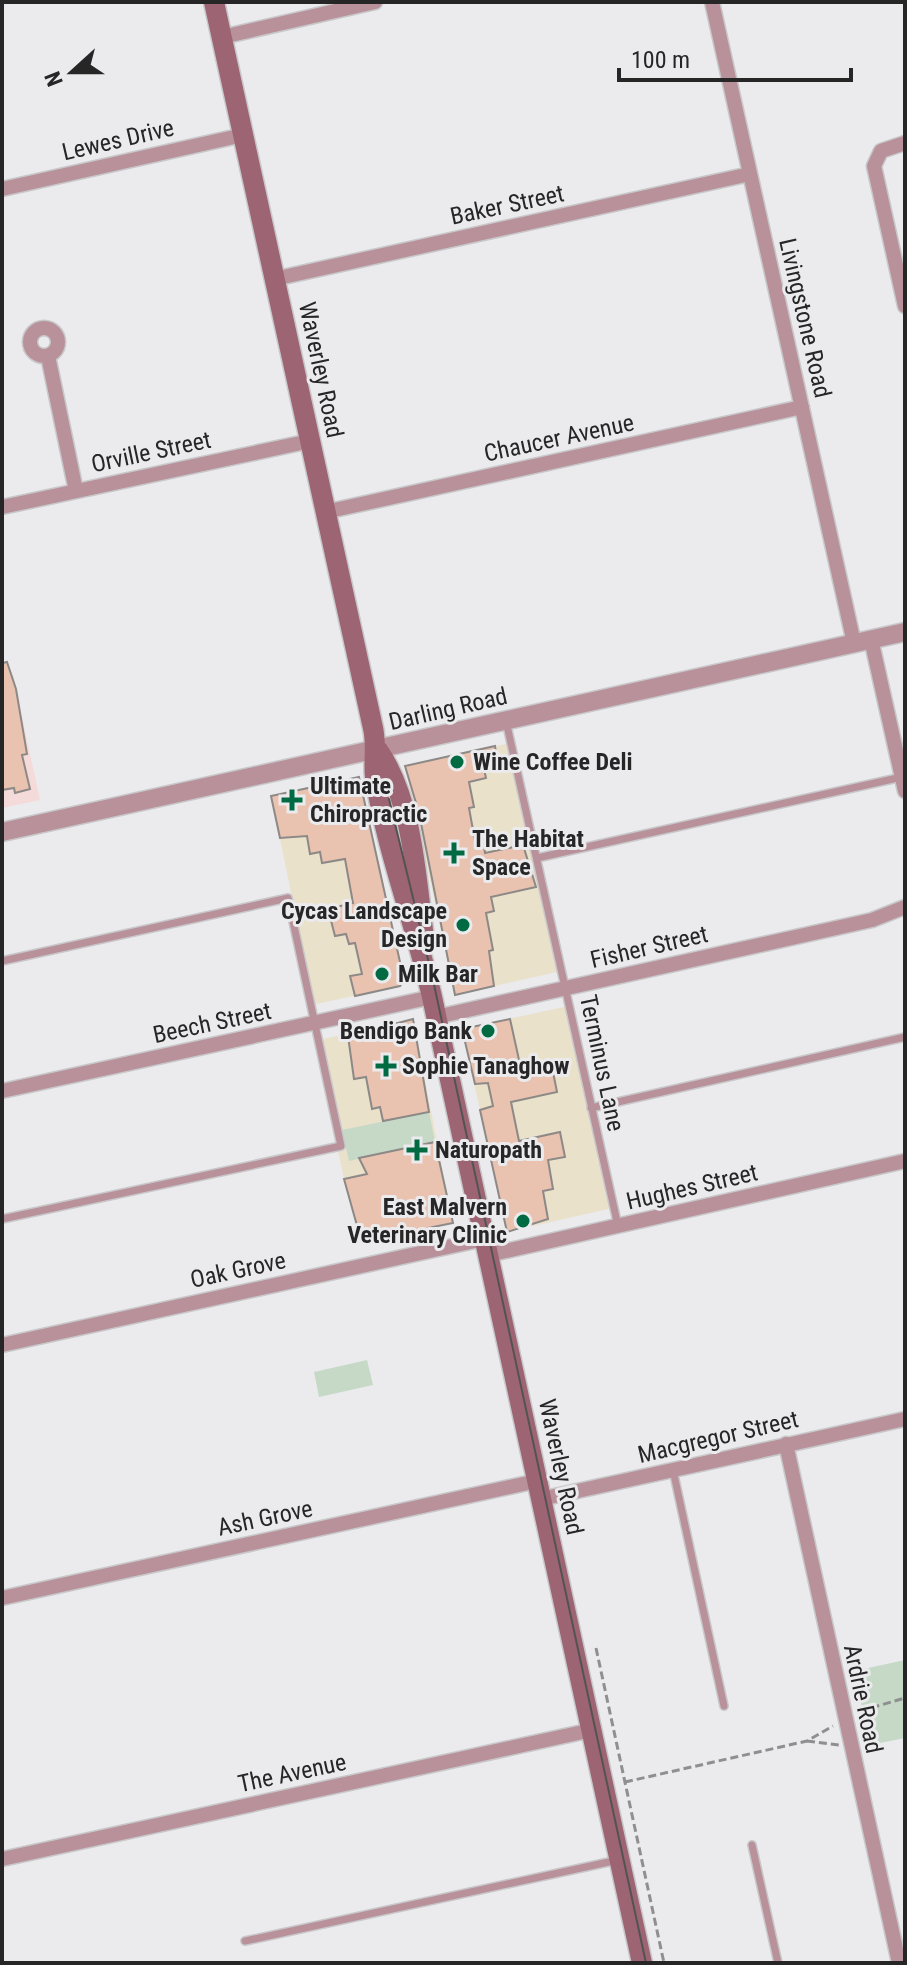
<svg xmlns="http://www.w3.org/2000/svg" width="907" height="1965" viewBox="0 0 907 1965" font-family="'Roboto Condensed',sans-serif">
<rect width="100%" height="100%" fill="#ebebee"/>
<!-- commercial -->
<path fill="#eae1cb" d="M515,742l51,228 -111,25 -50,-229z
M359,777l45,203 -4,6 -93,20 -17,-119 -19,-91z
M573,1005l44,202 -110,25 -45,-203z
M413,1019l40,204 -25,5 -15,-64 -69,15 -30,-138z"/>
<!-- education -->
<path fill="#f5dada" d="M13,675l27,125 -38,8v-131z"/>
<!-- green -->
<path fill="#c6d9c6" d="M429,1112l6,30 -86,19 -7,-31z
M367,1360l6,25 -54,12 -5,-25z
M905,1660v78l-35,7 -16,-74z"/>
<!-- building -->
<path fill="#eac2b0" stroke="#8c8987" stroke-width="2" d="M7,662l9,27 11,65 -5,1 8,34 -15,4 -1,-5 -12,2v-127z
M495,746l2,15 -14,3 3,14 -17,4 5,25 -5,1 6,33 8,-2 2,14 38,-8 13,42 -45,10 3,14 -8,2 7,37 -4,1 5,35 -39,9 -36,-182 -14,-47z
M359,777l45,203 -4,6 -45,10 -5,-20 12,-2 -7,-31 -6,1 -3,-10 -11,2 -7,-27 25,-6 -8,-44 -23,4 -2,-11 -10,2 -3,-18 -27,2 -9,-42z
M413,1019l16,93 -46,9 -3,-14 -8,2 -6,-32 -12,2 -6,-43z
M510,1019l13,59 30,-6 4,20 -46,10 8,39 41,-9 5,25 -17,3 5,29 -10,2 5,28 -41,13 -27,-122 13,-4 -5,-23 -13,1 -13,-55z
M435,1142l18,81 -25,5 1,5 -18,4 -2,-7 -48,10 -17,-61 23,-5 -8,-16z"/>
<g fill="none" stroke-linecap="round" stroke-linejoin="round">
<!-- service casing -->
<g stroke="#c8c8ca" stroke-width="10">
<path id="service" d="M506,721l112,505
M537,858l365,-81
M2,961l286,-63 53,248 -339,73
M591,1108l314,-71
M673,1470l51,236
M752,1845l26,118
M245,1941l373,-81"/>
</g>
<!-- minor casing -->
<g stroke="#c8c8ca" stroke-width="17">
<path id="minor" d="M712,2l142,641
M222,37l153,-35
M905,143l-24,8 -7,15 31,140
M2,189l241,-54
M274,279l476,-105
M30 342a14 14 0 1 1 28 0a14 14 0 1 1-28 0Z
M48,356l28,135
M2,507l308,-66
M325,512l477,-105
M871,639l34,152
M436,1017l436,-97 33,-13
M2,1091l430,-94
M488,1255l417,-94
M2,1345l482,-106
M786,1444l113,519
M541,1499l364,-80
M2,1598l535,-117
M2,1859l590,-129"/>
</g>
<!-- tertiary casing -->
<g stroke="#c8c8ca" stroke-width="21">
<path id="tertiary" d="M2,832l903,-200"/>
</g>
<!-- secondary casing -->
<g stroke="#c8c8ca" stroke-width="23">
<path id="secondary" d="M214,2l159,726c4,17 0,33 2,49 12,75 40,146 57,220l210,966
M378,750c35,51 38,127 46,188"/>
</g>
<!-- path -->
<path stroke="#8f8f91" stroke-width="3" stroke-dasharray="8 4" stroke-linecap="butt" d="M596,1648l68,315
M860,1711l45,-13
M807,1741l32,4
M625,1782l182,-41 26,-15"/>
<!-- service -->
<use href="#service" stroke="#b9919a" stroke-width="7"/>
<!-- minor -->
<use href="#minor" stroke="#b9919a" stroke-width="14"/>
<!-- tertiary -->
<use href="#tertiary" stroke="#b9919a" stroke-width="18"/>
<!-- secondary -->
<use href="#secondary" stroke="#9d6473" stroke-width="20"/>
<!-- tram -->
<path stroke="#535354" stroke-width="2" d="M389,799l44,181 213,983"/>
</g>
<!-- markers -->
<g fill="#006b42" stroke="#ebebee" stroke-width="3">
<circle cx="457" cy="762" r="8"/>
<path d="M288 788h8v8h8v8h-8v8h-8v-8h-8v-8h8z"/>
<path d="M450 841h8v8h8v8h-8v8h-8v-8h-8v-8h8z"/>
<circle cx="463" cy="925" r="8"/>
<circle cx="382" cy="974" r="8"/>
<circle cx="488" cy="1031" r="8"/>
<path d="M382 1054h8v8h8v8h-8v8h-8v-8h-8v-8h8z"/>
<path d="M413 1138h8v8h8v8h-8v8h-8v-8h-8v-8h8z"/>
<circle cx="523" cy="1221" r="8"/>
</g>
<g text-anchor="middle" stroke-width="6" stroke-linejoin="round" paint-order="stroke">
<!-- street labels -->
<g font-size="24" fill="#262627" stroke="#ebebee">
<text transform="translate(118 140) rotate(-13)" y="8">Lewes Drive</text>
<text transform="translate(507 205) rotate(-12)" y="8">Baker Street</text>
<text transform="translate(805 318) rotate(77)" y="8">Livingstone Road</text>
<text transform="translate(321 370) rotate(78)" y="8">Waverley Road</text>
<text transform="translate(559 438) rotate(-12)" y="8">Chaucer Avenue</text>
<text transform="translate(151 452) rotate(-12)" y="8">Orville Street</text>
<text transform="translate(448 709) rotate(-13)" y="8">Darling Road</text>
<text transform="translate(649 947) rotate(-13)" y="8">Fisher Street</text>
<text transform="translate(212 1023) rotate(-12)" y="8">Beech Street</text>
<text transform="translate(602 1063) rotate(78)" y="8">Terminus Lane</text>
<text transform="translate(692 1187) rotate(-13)" y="8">Hughes Street</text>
<text transform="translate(238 1270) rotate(-12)" y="8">Oak Grove</text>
<text transform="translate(718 1437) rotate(-13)" y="8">Macgregor Street</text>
<text transform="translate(561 1467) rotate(78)" y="8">Waverley Road</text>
<text transform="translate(265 1518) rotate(-12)" y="8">Ash Grove</text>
<text transform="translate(863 1699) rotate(78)" y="8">Ardrie Road</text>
<text transform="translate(292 1773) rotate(-12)" y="8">The Avenue</text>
</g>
<!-- poi labels -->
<g font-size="24" font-weight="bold" fill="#262627" stroke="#ebebee" text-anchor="start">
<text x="473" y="770">Wine Coffee Deli</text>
<text x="310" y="794">Ultimate<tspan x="310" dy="28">Chiropractic</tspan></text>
<text x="472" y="847">The Habitat<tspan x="472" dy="28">Space</tspan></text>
<text x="447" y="919" text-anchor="end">Cycas Landscape<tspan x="447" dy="28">Design</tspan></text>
<text x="398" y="982">Milk Bar</text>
<text x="472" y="1039" text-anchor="end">Bendigo Bank</text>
<text x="402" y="1074">Sophie Tanaghow</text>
<text x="435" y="1158">Naturopath</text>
<text x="507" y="1215" text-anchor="end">East Malvern<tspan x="507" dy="28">Veterinary Clinic</tspan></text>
</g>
</g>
<!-- border -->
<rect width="907" height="1965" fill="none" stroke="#262627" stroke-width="8"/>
<!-- north arrow -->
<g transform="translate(72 72) rotate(249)" stroke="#ebebee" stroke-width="6" paint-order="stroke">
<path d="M0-6L14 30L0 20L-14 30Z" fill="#262627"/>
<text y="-12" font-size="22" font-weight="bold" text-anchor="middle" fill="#262627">N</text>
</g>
<!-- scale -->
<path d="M619 68v12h232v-12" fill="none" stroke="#262627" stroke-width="4"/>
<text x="631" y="68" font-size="24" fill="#262627" stroke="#ebebee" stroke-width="6" paint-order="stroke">100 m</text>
</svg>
